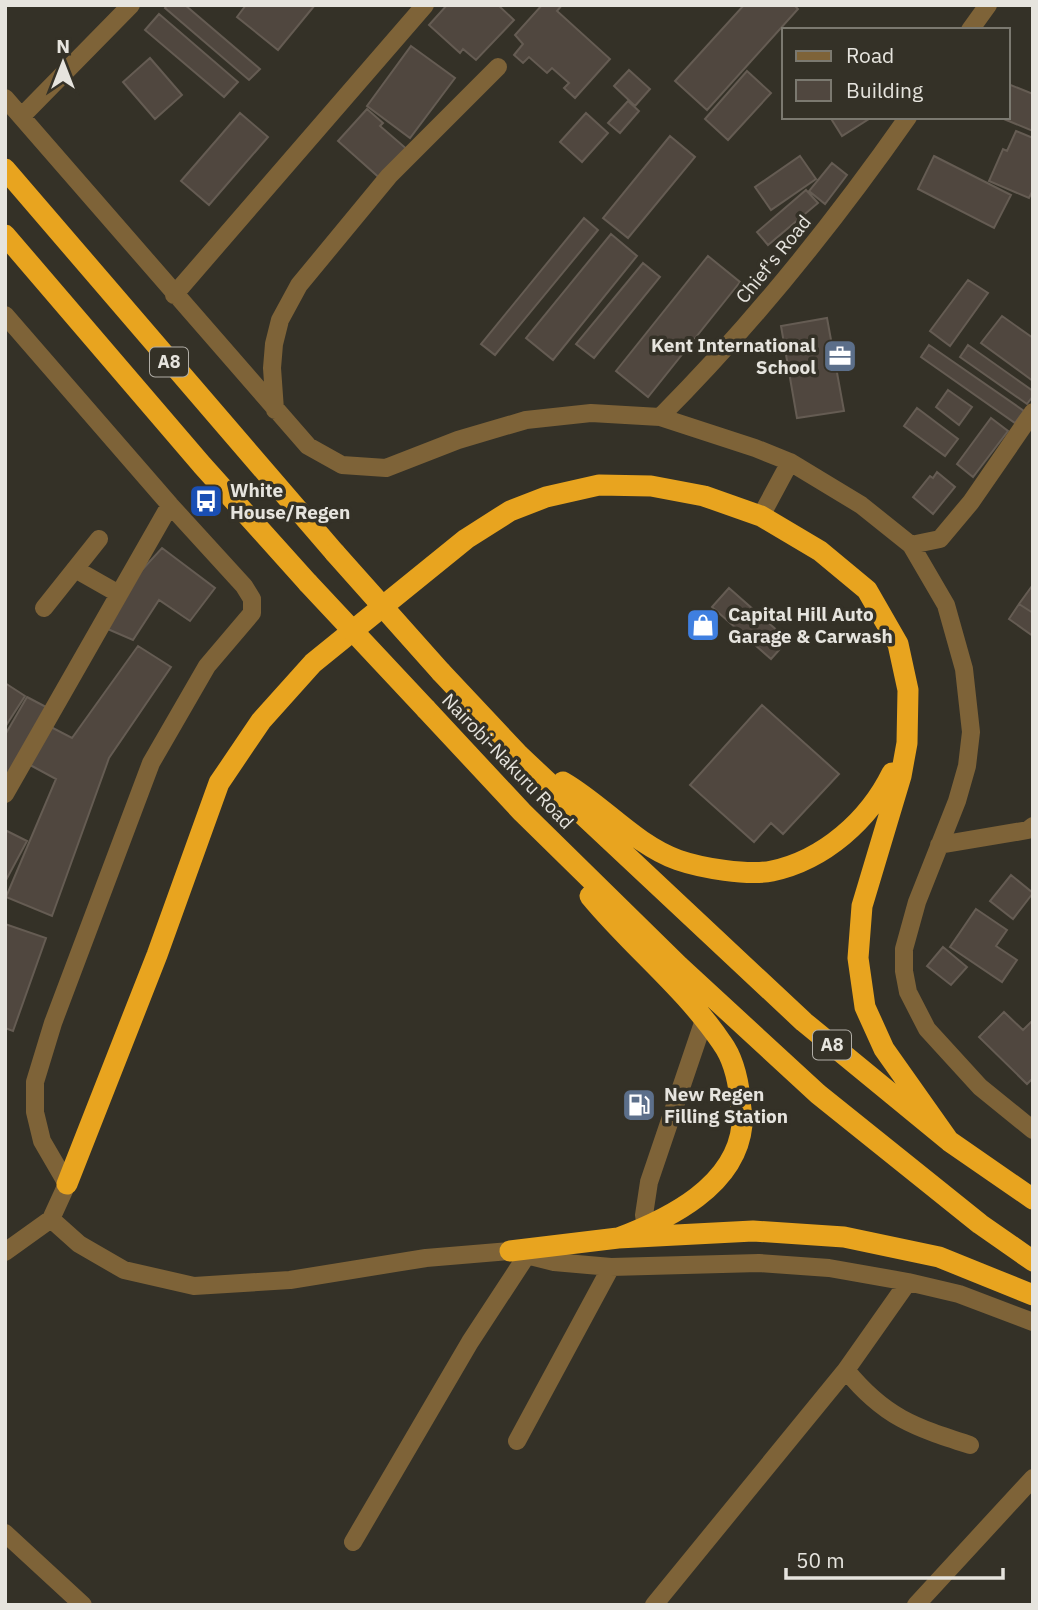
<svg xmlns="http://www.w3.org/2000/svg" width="1038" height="1610" viewBox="0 0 1038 1610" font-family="'IBM Plex Sans',sans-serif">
<rect width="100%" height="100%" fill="#343127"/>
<!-- building -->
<path fill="#50473f" stroke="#655c53" stroke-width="2" d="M167,5h18l75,64 -11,11 -84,-72z
M246,5h69l-37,45 -41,-33z
M447,5h51l16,15 -38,40 -13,-11 -3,4 -31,-28z
M542,5h20l-5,6 53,48 -35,39 -11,-10 5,-5 -17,-15 -5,5 -18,-16 -6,6 -9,-8 9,-11 -8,-9z
M744,5h50l4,4 -91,101 -32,-29z
M159,14l79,68 -14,15 -79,-67z
M411,46l44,32 -45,60 -43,-32z
M150,58l32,37 -27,24 -32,-37z
M629,70l21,19 -15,17 -21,-20z
M747,71l24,22 -43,47 -23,-21z
M1008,84l25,10v37l-34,-14h9z
M628,101l11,10 -19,22 -12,-10z
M367,109l16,14 -3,3 29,25 -26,30 -45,-40z
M240,113l28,24 -59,68 -28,-24z
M586,113l22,20 -26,29 -22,-20z
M830,117h42l-30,19z
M1016,131l17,7v52l-4,8 -40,-17 14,-32 4,2z
M670,136l25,21 -67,81 -25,-20z
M800,156l16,23 -45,31 -16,-23z
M934,156l77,39 -17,33 -76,-39z
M832,163l15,12 -22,29 -16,-13z
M806,190l12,13 -50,42 -11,-13z
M584,218l14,12 -103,125 -14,-11z
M611,234l26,22 -84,104 -27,-22z
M708,256l32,26 -92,115 -32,-26z
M643,263l17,14 -66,81 -18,-14z
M968,280l20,13 -38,53 -20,-15z
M1002,316l31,22v43l-52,-38z
M827,318l17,93 -47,7 -16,-92z
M929,345l95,66 -9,12 -94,-66z
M968,345l65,46v5l-6,8 -67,-47z
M948,390l24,17 -13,18 -23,-18z
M917,408l41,31 -13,17 -41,-30z
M991,418l17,13 -35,46 -16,-13z
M937,472l18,15 -22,27 -20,-17 17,-21 3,2z
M162,548l53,40 -25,33 -31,-21 -26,40 -30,-13 27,-44z
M1032,586l1,1v26l-14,-9z
M729,588l59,52 -17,19 -59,-52z
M1019,604l14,9v23l-24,-17z
M138,646l33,21 -62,91 -57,158 -46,-19 50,-118 -26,-14 17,-40 25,13z
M5,683l20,13 -20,31z
M27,697l21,11 -37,68 -6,-3v-38z
M762,705l77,69 -56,60 -12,-11 -17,19 -64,-57z
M5,830l22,11 -22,41z
M1011,875l22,18 -20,26 -23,-18z
M976,909l31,21 -11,16 21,14 -15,22 -52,-35z
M5,924l41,14 -33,93 -8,-3z
M943,947l24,20 -16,18 -24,-19z
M1004,1012l19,18 9,-9 1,3v54l-6,6 -48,-47z"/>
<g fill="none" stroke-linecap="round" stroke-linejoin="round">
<!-- minor -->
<path stroke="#7e6338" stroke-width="18" d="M970,30l18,-25
M5,98l303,348 34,19 44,3 72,-28 68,-20 65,-7 69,4 95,31 35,14 71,43 50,40 35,60 18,64 7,63 -4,34 -10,35 -40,101 -13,47v22l4,21 19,37 53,58 53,43
M22,116l109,-111
M174,295l251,-290
M5,315l165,190 74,81 8,13v14l-45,53 -56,97 -98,260 -18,59v30l7,29 25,43 -16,35 -46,33
M275,410l-3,-42 2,-24 6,-24 19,-35 90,-109 109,-109
M660,417c92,-92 173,-193 248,-300
M761,516l29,-54
M911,545l29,-6 31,-37 62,-90
M75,569l44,25
M44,608l55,-69
M5,794l165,-289
M939,845l89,-15 5,-4
M51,1219l28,25 45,26 70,16 96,-6 136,-22 84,-7 44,11 57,5 148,-4 70,5 79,14 51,12 74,28
M646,1228l-2,-13 5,-33 55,-162
M846,1370c38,47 68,57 124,75
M517,1441l94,-174
M5,1533l78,72
M353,1542l117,-200 57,-87
M654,1605l192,-235 62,-88
M916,1605l117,-127"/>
<!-- highway -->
<path stroke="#e8a41f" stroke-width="21" d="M5,169l330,384
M5,235l197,230 106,118
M441,672l78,83 285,267 145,119 84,58
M426,709l96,103 157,154 139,128 162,130 53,37
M563,782c40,23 71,62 115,78 23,8 70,16 94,11 52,-11 97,-51 120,-98
M590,896c42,51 95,92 132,147 11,15 16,37 18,55 0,9 3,19 2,27 -6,61 -73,94 -124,113
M67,1184l90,-229 62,-172 42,-62 52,-58 153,-124 44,-28 36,-14 53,-12 52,1 53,10 57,20 59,35 47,39 31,54 10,46 -1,53 -6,33 -39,130 -4,52 7,49 19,42 65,92
M510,1251l108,-13 135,-7 91,6 95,20 94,38"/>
<!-- highway-bridge -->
<path stroke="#e8a41f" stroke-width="21" d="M335,553l106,119
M308,583l118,126"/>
</g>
<!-- icons -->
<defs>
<g id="office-square" transform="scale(1.75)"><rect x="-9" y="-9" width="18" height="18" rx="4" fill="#5c6f8a" stroke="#343127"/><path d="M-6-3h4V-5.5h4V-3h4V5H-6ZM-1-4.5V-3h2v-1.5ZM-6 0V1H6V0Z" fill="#fff"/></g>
<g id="bus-square" transform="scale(1.75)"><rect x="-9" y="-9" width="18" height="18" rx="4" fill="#1a4fb4" stroke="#343127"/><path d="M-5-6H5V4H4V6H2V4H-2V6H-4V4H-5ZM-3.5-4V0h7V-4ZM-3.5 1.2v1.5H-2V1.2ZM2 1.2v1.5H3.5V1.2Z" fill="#fff"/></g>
<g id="shop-square" transform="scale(1.75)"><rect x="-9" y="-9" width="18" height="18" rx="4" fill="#3f7fe0" stroke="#343127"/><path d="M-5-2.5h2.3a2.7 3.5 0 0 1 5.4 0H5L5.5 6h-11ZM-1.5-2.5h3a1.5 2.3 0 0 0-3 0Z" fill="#fff"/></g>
<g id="fuel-square" transform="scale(1.75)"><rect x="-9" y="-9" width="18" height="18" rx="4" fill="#5c6f8a" stroke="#343127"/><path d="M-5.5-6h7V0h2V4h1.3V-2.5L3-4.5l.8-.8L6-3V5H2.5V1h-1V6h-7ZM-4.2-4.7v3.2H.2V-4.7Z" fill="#fff"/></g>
</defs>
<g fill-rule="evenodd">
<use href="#office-square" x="840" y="356"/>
<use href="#bus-square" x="206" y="501"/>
<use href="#shop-square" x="703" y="625"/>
<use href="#fuel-square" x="639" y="1105"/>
</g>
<g text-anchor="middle" stroke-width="7" stroke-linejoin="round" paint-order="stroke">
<!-- shield labels -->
<g fill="#343127" stroke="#b1aea7" stroke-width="2">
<rect x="150" y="347.5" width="38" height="29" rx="5"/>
<rect x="813" y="1030.5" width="38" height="29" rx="5"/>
</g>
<g font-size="18" font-weight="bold" fill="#e6e4de">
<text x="169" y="368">A8</text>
<text x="832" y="1051">A8</text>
</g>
<!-- street labels -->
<g font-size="19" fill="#e6e4de" stroke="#343127">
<text transform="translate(773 259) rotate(-51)" y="7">Chief's Road</text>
<text transform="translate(508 761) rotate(46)" y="7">Nairobi-Nakuru Road</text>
</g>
<!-- poi labels -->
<g font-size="19" font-weight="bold" fill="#e6e4de" stroke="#343127" text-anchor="start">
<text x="816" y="352" text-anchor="end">Kent International<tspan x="816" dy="22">School</tspan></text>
<text x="230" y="497">White<tspan x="230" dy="22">House/Regen</tspan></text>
<text x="728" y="621">Capital Hill Auto<tspan x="728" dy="22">Garage &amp; Carwash</tspan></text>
<text x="664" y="1101">New Regen<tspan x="664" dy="22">Filling Station</tspan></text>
</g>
</g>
<!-- border -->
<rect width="1038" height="1610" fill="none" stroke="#e6e4de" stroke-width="14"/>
<!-- legend -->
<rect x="782" y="28" width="228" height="91" fill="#343127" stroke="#7b7970" stroke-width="2"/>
<rect x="796" y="51" width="35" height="10" fill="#7e6338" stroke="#7b7970" stroke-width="2"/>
<text x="846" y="63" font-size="21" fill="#e6e4de">Road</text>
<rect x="796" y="80" width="35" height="21" fill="#50473f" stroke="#7b7970" stroke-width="2"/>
<text x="846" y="98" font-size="21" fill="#e6e4de">Building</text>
<!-- north arrow -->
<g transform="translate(63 63)" stroke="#343127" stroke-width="5" paint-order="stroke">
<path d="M0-5L12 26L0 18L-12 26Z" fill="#e6e4de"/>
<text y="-10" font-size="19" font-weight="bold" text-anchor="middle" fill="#e6e4de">N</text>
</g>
<!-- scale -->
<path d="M786 1568v10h217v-10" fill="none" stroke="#e6e4de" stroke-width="3.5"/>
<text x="796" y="1568" font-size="21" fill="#e6e4de" stroke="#343127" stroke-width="5" paint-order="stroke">50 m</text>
</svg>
